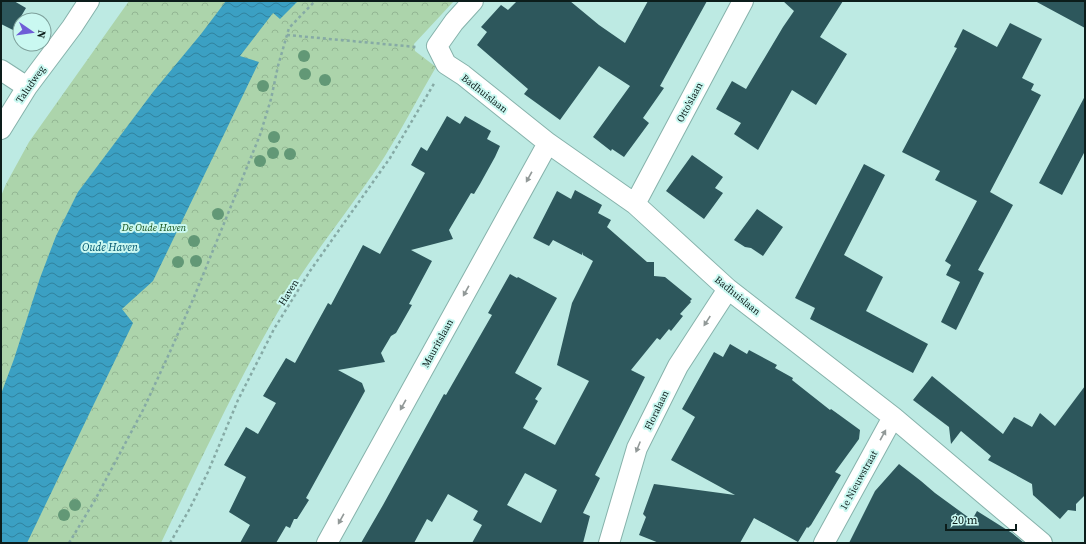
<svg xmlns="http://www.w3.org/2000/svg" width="1086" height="544" viewBox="0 0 1086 544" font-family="'Source Serif 4',serif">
<defs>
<pattern id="park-crowns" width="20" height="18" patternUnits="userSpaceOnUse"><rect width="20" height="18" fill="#acd4ab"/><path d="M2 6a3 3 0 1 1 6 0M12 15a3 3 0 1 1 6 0" fill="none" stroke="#93b693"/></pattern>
<pattern id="water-waves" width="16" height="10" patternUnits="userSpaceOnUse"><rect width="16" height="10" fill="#3ba0c3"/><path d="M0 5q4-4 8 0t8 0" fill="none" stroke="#30829e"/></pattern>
</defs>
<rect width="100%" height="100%" fill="#bdeae3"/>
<!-- park -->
<path fill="url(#park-crowns)" d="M129,1h325l-40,43 1,7 21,16c-17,29 -33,60 -51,89 -31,48 -67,91 -97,139 -48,80 -87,164 -127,248h-160v-347l5,-12 23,-42z"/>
<!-- water -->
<path fill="url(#water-waves)" d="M226,1h72l-18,18 -7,-6 -33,43 19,6 -106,219 -31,28 11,14 -106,220h-26v-149l13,-35 26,-81 16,-42 22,-44 75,-100 48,-58z"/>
<!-- building -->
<path fill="#2d575c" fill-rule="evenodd" d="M1,1h13l12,7 -13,22 -12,-6z
M517,1h53l29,24 26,18 23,-42h59l-47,85 4,2 -21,30 6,5 -25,34 -12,-8 -1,2 -18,-14 37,-51 -31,-20 -39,54 -36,-26 4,-5 -51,-44 10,-13 -6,-5 20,-22 7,5z
M783,1h60l-23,36 27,17 -31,51 -24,-15 -34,60 -24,-16 7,-11 -25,-14 16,-28 14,8 37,-62 11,-16z
M1035,1h50v27z
M1010,23l32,16 -20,39 12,6 -3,6 10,5 -51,97 23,13 -35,65 6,3 -28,57 -15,-8 19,-40 -14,-7 5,-10 -6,-4 32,-60 -42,-21 5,-9 -38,-19 55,-104 -3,-1 9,-18 34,18z
M1085,96v55l-23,44 -23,-12z
M447,116l13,8 5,-8 26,15 -4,8 13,7 -5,11 -15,27 -6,10 -3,-1 -22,37 4,9 -42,11 21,11 -23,43 3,1 -16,28 -5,3 -10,17 4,9 -47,8 24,13 3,8 -59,107 3,2 -12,19h-3l-4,9 -4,-2 -10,17h-36l10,-18 -21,-13 17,-35 -22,-12 22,-38 12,7 18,-31 -13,-7 23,-38 9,5 33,-60 3,2 32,-60 17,9 45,-81 -14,-8 10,-18 6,4z
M692,155l31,22 -8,11 8,5 -19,26 -38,-28z
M864,164l21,11 -41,80 39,22 -17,34 62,33 -15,29 -103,-54 5,-11 -20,-10z
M575,190l27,15 -4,8 13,7 -4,7 40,35h7v14l11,1 27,22 -2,2 1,1 -11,12 3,2 -12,15 -2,-2 -9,11 -3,-2 -26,32 14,7 -50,98 5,3 -17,35 7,3 -7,27h-111l10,-18 -9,-5 5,-9 -30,-17 -16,28 -5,-3 -13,24h-53l22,-38 61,-111 2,1 46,-80 -4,-2 22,-39 7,4 1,-1 39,21 -42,75 27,15 -7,11 3,2 -15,27 32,17 34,-64 -32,-16 15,-62 21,-42 -10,-6v-3l-1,3 -29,-15 -4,6 -16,-8 24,-47 14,8zM525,473l32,17 -16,33 -34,-18z
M757,209l26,18 -20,29 -12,-8 -6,-1 -11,-7z
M730,344l17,10 2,-4 28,15 -2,3 18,10 -1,2 38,30 1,-1 7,5 22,16 -1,9 -24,33 6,3 -30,50 -3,3 -1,-1 -9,15 -44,-24 -14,25h-81l-20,-8 7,-18 -3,-3 11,-30 81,11 -64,-35 24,-43 -13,-8 32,-57 9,5z
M932,376l71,58 11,-17 18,10 8,-14 15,13 30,-40v109l-9,9v7l-8,-1 -8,9 -27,-24 -1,-11 -44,-24 3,-4 -30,-25 -10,13 -2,-17 -36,-27z
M899,464l22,17 14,12 37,27 5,-9 35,22 12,10h-175l26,-52z"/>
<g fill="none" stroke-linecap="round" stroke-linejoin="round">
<!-- minor casing -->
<g stroke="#86b2ab" stroke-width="22">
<path id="minor" d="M473,1l-19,21 -17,24 9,18 17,11 85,68 87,61 93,85 165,128 149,126
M1,70l26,17
M1,129l26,-42 45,-60 17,-26
M635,204l108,-203
M327,543l221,-400
M609,543l28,-95 41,-82 50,-77
M824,543l69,-126"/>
</g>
<!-- path -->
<path stroke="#86aaa5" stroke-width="2.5" stroke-dasharray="3 3" stroke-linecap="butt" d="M287,35l129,12
M69,543l26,-43 48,-90 26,-56 25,-57 66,-162 11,-36 7,-33 11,-38 26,-27
M170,543l19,-33 19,-38 30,-72 36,-71 36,-58 80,-113 45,-76"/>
<!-- minor -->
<use href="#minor" stroke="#fff" stroke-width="20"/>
</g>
<!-- trees -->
<g fill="#629876">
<circle cx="304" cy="56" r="6"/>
<circle cx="305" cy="74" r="6"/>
<circle cx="325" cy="80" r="6"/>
<circle cx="263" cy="86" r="6"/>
<circle cx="274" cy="137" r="6"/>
<circle cx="273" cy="153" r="6"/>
<circle cx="290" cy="154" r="6"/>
<circle cx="260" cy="161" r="6"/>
<circle cx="218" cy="214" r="6"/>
<circle cx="194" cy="241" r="6"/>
<circle cx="196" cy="261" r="6"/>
<circle cx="178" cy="262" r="6"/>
<circle cx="75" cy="505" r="6"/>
<circle cx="64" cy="515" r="6"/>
</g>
<!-- one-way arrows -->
<defs><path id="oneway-solid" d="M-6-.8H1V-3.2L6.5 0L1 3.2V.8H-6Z"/></defs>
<g fill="#929998">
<use href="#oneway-solid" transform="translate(529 177) rotate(119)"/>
<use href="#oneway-solid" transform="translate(466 291) rotate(119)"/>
<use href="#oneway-solid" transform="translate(707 321) rotate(123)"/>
<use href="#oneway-solid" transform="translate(403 405) rotate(119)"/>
<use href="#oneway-solid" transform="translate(883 435) rotate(-61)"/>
<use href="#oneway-solid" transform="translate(638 447) rotate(112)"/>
<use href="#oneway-solid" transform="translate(341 519) rotate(119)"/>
</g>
<g text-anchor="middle" stroke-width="4" stroke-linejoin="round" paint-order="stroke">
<!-- street labels -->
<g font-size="10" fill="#0c1d1b" stroke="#caf8f1">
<text transform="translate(30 84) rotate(-55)" y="4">Taludweg</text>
<text transform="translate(485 93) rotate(38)" y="4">Badhuislaan</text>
<text transform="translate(689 102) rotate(-62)" y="4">Otto'slaan</text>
<text transform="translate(288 292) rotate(-58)" y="4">Haven</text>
<text transform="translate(738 295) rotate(39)" y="4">Badhuislaan</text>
<text transform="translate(437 343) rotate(-61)" y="4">Mauritslaan</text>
<text transform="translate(656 410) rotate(-64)" y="4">Floralaan</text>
<text transform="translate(858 480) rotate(-61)" y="4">1e Nieuwstraat</text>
</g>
<!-- park labels -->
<g font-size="10" font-style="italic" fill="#18551d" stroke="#caf8f1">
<text x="154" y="231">De Oude Haven</text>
</g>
<!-- water labels -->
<g font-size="11" font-style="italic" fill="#00566f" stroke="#caf8f1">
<text x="110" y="251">Oude Haven</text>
</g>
</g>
<!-- border -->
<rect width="1086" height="544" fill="none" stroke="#0c1d1b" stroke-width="4"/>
<!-- north arrow -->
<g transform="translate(32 32) rotate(103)"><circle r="19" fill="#caf8f1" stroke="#7ea09b"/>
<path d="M0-3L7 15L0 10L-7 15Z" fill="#6f5dd7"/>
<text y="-6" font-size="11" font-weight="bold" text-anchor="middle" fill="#0c1d1b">N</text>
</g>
<!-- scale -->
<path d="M946 524v6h70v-6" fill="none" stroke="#0c1d1b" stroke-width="2"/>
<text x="952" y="524" font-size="12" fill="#0c1d1b" stroke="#caf8f1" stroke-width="3" paint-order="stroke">20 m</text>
</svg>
